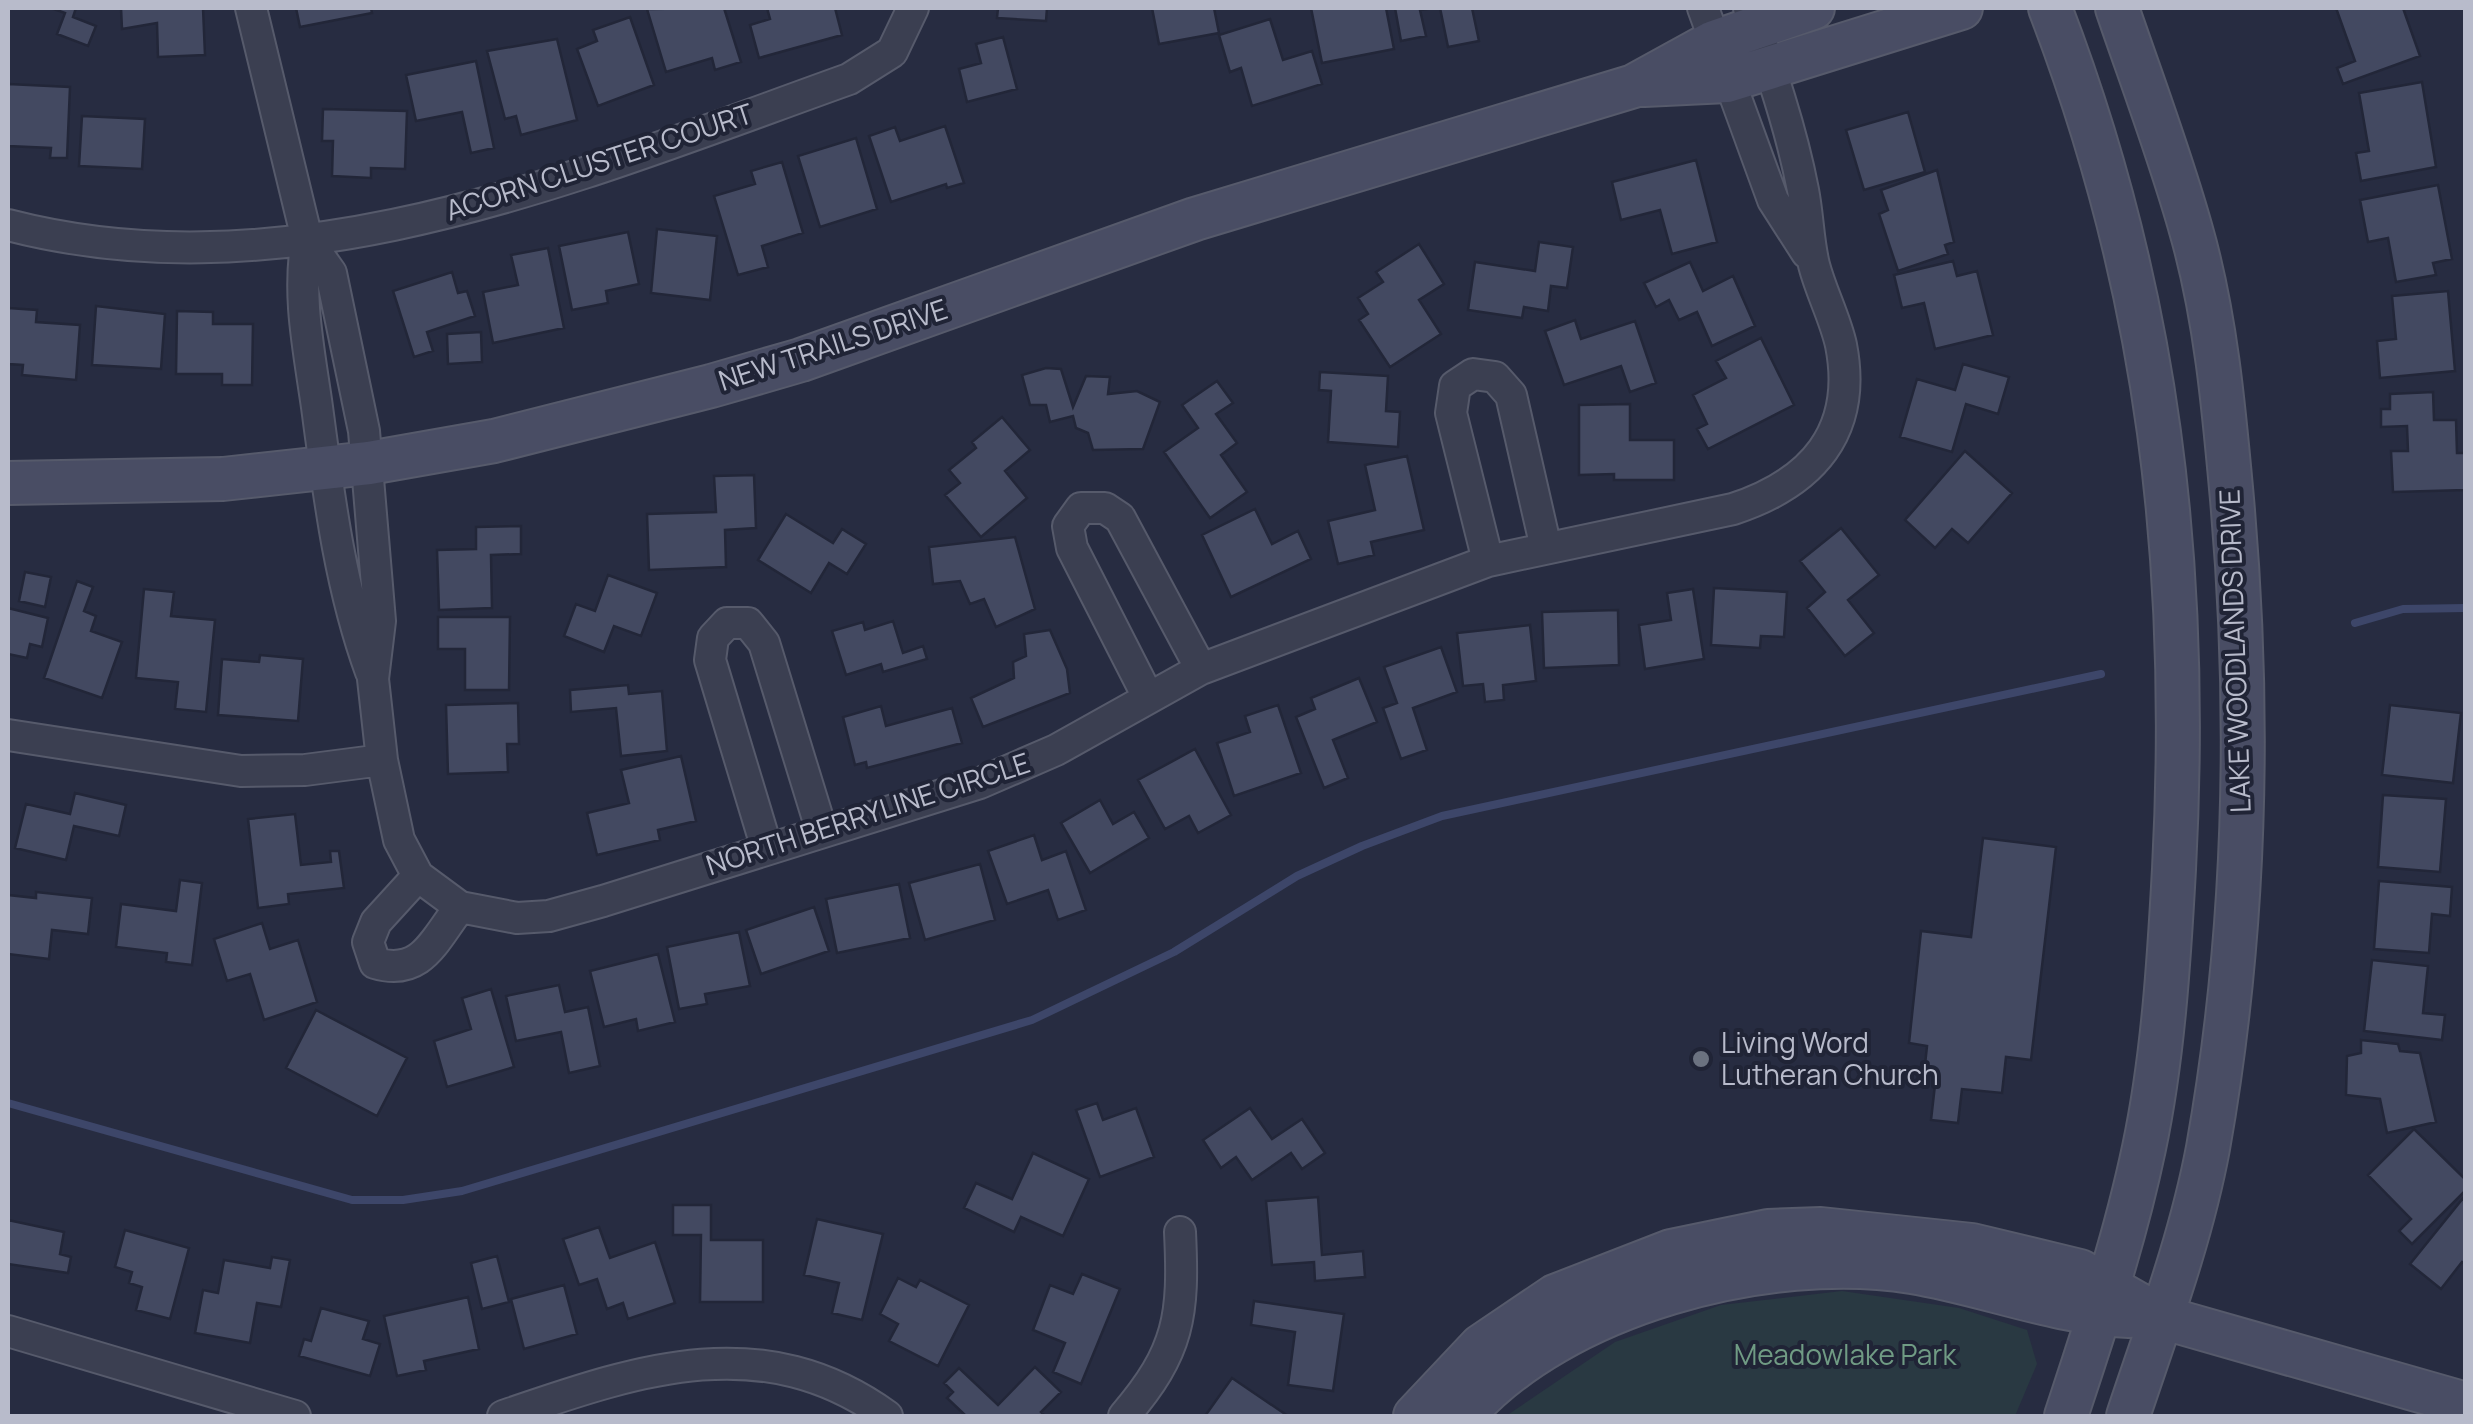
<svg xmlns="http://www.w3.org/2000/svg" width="2473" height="1424" viewBox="0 0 2473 1424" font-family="Manrope,sans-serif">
<rect width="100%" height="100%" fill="#272c41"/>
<!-- green -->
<path fill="#293942" d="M1842,1291l117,17 68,22 10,34 -22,52h-509l109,-74 106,-37z"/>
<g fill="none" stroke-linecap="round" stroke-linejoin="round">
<!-- stream -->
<path stroke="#3d4669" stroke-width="8" d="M2355,623l48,-14 63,-1
M8,1103l344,97h51l59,-9 570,-171 142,-68 123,-76 65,-30 80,-30 659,-142"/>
</g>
<!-- building -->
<path fill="#434961" stroke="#222638" stroke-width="2.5" d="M51,8h25l-3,9 23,9 -8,20 -31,-12 8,-21z
M121,8h82l2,47 -47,2 -1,-34 -35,6z
M296,8h75l1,5 -72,14z
M724,8l17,54 -26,8 -3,-12 -46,14 -19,-63z
M767,8h68l7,27 -83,23 -9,-33 20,-6z
M998,8h49l-1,13 -49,-3z
M1152,8h62l5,25 -60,11z
M1311,8h75l8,41 -72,14z
M1395,8h39l-14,2 6,26 -25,5z
M1440,8h32l7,33 -31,6z
M2336,8h67l17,48 -77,28 -6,-16 18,-7z
M630,17l24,68 -56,21 -21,-57 20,-8 -4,-11z
M1270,19l13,41 29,-9 10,33 -70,22 -11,-38 -11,4 -11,-37z
M1003,37l14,52 -50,13 -8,-33 22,-6 -5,-19z
M557,39l20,81 -56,15 -5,-19 -11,3 -18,-68z
M476,61l18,87 -23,5 -9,-41 -46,9 -10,-46z
M2422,82l14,85 -75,14 -5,-28 13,-2 -10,-58z
M8,84l62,3 -3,71h-17l1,-10 -43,-2z
M323,109l84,2 -2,58 -34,-1v10l-39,-2 1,-35h-11z
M1908,112l17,60 -61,18 -18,-60z
M82,116l63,3 -3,50 -63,-3z
M945,126l19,57 -17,5 -1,-4 -55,18 -22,-66 26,-9 5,14z
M856,138l21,71 -57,18 -22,-71z
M1696,160l21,82 -45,12 -12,-44 -39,10 -9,-38z
M782,162l21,71 -41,13 6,21 -30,8 -24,-79 41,-12 -4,-13z
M1937,170l17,72 -9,3 3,9 -50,17 -19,-57 9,-4 -7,-20z
M2438,185l14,74 -19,4 3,12 -40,7 -8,-44 -20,4 -8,-42z
M657,229l60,7 -7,64 -59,-7z
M628,232l11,52 -33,7 2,12 -36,7 -13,-64z
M1539,242l34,5 -6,41 -16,-2 -3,25 -24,-4 -2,11 -54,-8 7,-48 60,9z
M1419,244l25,40 -25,16 22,34 -51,33 -31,-47 9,-6 -10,-16 25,-16 -7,-10z
M548,248l16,80 -71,15 -10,-51 35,-7 -7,-30z
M1953,261l4,15 20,-5 16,64 -58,14 -11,-46 -22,5 -8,-33z
M1690,262l13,29 30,-15 22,50 -43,20 -15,-34 -18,8 -10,-20 -13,7 -12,-24z
M452,272l6,21 9,-2 8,25 -48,16 6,19 -19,6 -21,-66z
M2448,291l7,80 -75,7 -3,-37 19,-2 -4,-43z
M96,306l69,8 -4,55 -69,-4z
M8,308l29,2 -1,12 44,3 -4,55 -54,-5 1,-10 -15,-1z
M177,311l36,1v12h40l-1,61h-30v-11h-46z
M1575,320l6,19 54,-18 21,62 -26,9 -9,-26 -57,19 -19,-54z
M481,332l1,30 -34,2 -1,-30z
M1761,338l33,67 -86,44 -11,-20 10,-5 -14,-29 33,-17 -10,-17z
M1963,364l46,13 -11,37 -32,-10 -14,48 -52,-15 17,-58 38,11z
M1046,368l15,1 12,38 13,-31 24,1 -2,17 29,-3 23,11 -17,47 -50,1 -5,-17 -12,-5 -3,-12 -23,6 -4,-17h-16l-8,-30z
M1320,372l68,4 -2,35 14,1 -2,35 -70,-5 3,-51 -12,-1z
M1217,381l16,22 -17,11 21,29 -16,12 26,37 -37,26 -46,-66 34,-24 -16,-23z
M2433,392l1,28h22l1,33h9v37l-73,2 -2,-41h17l-1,-25 -26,1v-18h9v-15z
M1630,404v36h44v40h-60v-6l-35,1v-70z
M1002,417l28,33 -25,21 22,27 -46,39 -36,-42 15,-12 -11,-13 27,-22 -4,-6z
M1965,451l47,42 -44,50 -16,-14 -17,19 -30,-28z
M1407,456l17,74 -53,12 3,13 -36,9 -10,-43 47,-11 -10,-45z
M754,475l2,53 -31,2 1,37 -77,3 -2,-56 69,-2 -2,-36z
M1255,509l17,35 26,-13 13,28 -80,38 -29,-62z
M786,514l47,29 9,-14 24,15 -19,30 -18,-11 -18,30 -53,-33z
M521,526v28l-30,1 1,53 -53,2 -2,-60 39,-1v-22z
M1841,528l38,47 -31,25 26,33 -29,23 -38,-48 18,-16 -25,-31z
M1015,537l20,72 -39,18 -12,-28 -14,5 -10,-23 -27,3 -4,-37z
M25,572l26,5 -6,30 -26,-6z
M608,575l49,18 -16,43 -27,-10 -10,26 -40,-16 12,-32 19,7z
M77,581l16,6 -9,24 12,5 -5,15 31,11 -20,56 -58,-20z
M1714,588l73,4 -3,45 -23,-1 -1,12 -49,-3z
M144,589l30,3 -3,24 44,4 -9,92 -31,-3 3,-27 -42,-4z
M1693,589l11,70 -59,10 -6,-44 32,-5 -4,-27z
M8,608l40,10 -6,29 -12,-3 -3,14 -19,-4z
M1618,610l1,55 -75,3 -2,-56z
M438,617h72l-1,73h-44v-41h-27z
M893,621l10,32 20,-7 4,13 -44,13 -2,-8 -35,11 -14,-44 31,-9 2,8z
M1530,625l6,56 -33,4 1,15 -19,2 -2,-18 -20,2 -6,-53z
M1050,630l17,39 3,24 -87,34 -12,-29 43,-20 -1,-16 13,-6 -2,-22z
M1441,647l16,45 -44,16 14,42 -26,9 -18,-51 14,-5 -13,-36z
M260,655l43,4 -5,62 -80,-6 4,-56 37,3z
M1359,678l18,44 -44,18 15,38 -24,10 -28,-71 19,-8 -4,-11z
M628,685l1,9 33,-3 5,60 -46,5 -5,-48 -45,4 -1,-22z
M518,703l1,41h-12l1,28 -60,2 -2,-69z
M1278,705l23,68 -67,23 -17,-53 33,-11 -5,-16z
M2390,705l71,8 -8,70 -71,-8z
M881,706l5,20 66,-18 10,35 -95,25 -1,-6 -11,3 -12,-48z
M1195,749l36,66 -33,18 -9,-17 -24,13 -27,-49z
M681,756l15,65 -38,9 2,10 -63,15 -10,-42 42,-10 -8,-33z
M75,793l51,12 -7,31 -45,-10 -8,34 -51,-12 11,-44 44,10z
M2383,795l63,4 -6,73 -62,-5z
M1100,800l13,24 21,-12 15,26 -59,35 -29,-50z
M295,814l6,51 30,-3 -1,-11h9l5,37 -56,6 1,10 -31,4 -10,-89z
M1034,835l8,25 24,-9 20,59 -28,10 -10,-30 -41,14 -19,-53z
M1983,838l73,9 -25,213 -25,-3 -4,36 -40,-4 -4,34 -27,-3 5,-44 -12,-2 3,-28 -18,-3 12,-112 50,6z
M980,864l15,56 -70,20 -16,-57z
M180,880l22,3 -10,82 -26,-3 1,-9 -51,-6 5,-43 55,7z
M2379,881l73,6 -2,29 -18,-2 -3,39 -55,-4z
M899,884l11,54 -73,15 -11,-54z
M36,892l56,6 -4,36 -36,-4 -3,29 -41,-5v-59l28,3z
M814,907l15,44 -68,23 -15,-44z
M262,923l8,26 28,-9 19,62 -53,18 -14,-46 -23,7 -13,-42z
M739,932l11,54 -45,8 2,10 -28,5 -12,-62z
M658,954l17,68 -37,9 -2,-12 -32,8 -14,-56z
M2372,960l56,6 -5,47 22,2 -3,25 -78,-9z
M559,985l6,27 23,-5 12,59 -31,7 -8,-41 -45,9 -10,-45z
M491,989l23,78 -67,20 -13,-46 37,-12 -9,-31z
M316,1010l91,48 -30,58 -91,-48z
M2361,1040l37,4 2,7 20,2 16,69 -49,11 -7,-34 -34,-4 1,-39 14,-3z
M1097,1103l6,17 33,-12 18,49 -54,20 -24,-67z
M1250,1108l22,31 30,-20 23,34 -23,16 -11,-16 -39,27 -16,-23 -15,11 -18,-28z
M2414,1129l52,51v10l-54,54 -13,-13 12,-12 -43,-44z
M1033,1153l56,26 -26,57 -42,-19 -7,15 -50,-24 12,-25 36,16z
M1318,1197l4,58 41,-4 2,26 -50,4 -1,-19 -42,3 -6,-64z
M2464,1197l2,68 -4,-3 -21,27 -31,-25z
M673,1205h38v35h52v62h-63l1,-67h-28z
M817,1219l66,15 -21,86 -30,-7 7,-30 -35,-8z
M8,1220l56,12 -4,22 11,3 -3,16 -60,-9z
M599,1227l11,31 45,-16 20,61 -47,16 -5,-16 -16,6 -10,-30 -18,6 -16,-46z
M125,1230l64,18 -19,71 -34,-9 6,-23 -13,-4 3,-11 -17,-5z
M497,1256l12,46 -27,7 -11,-46z
M272,1257l18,3 -9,47 -24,-4 -7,40 -55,-10 8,-43 15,3 6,-33 46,8z
M1082,1274l38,15 -39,95 -28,-12 12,-29 -32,-13 17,-45 23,9z
M898,1278l18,9 4,-7 49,25 -31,61 -49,-25 9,-17 -18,-10z
M564,1285l13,49 -53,15 -13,-50z
M468,1297l11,52 -55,12 2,9 -29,6 -13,-60z
M1254,1301l90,13 -11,77 -45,-6 7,-53 -44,-7z
M321,1308l48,13 -6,18 17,5 -10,32 -71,-20 5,-17 7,2z
M1035,1367l26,25 -20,20 4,4h-79l-19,-18 6,-6 -9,-9 15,-15 39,37z
M1232,1378l56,38h-83z"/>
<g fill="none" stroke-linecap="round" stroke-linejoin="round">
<!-- street casing -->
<g stroke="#565a6b" stroke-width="34">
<path id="street" d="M251,8l56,231 24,34 33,158 16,190 -7,58 9,81 17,80 19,36 42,31 57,11 32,-2 54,-15 377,-118 76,-33 145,-81 287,-108 245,-52c79,-26 125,-77 108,-164 -6,-27 -20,-53 -27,-80 -6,-24 -6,-50 -11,-75 -12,-62 -33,-123 -54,-182
M1703,8l70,192 34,53
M8,225c286,74 575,-51 841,-146l43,-27 21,-44
M307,239c-10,57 2,111 10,168 12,90 23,180 54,265
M1488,561l-37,-148 4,-27 18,-12 22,3 16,18 35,153
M1148,697l-76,-149 -4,-22 13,-18h24l15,10 81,151
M8,735l233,36 64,-1 77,-10
M767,849l-57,-189 3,-22 14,-15h21l16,20 58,189
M418,876l-42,46 -8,20 7,21c47,14 59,-23 85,-56
M8,1331l287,85
M503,1416c132,-45 258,-91 384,0
M1124,1416c56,-65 60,-101 56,-184"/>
</g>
<!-- secondary casing -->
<g stroke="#565a6b" stroke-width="46">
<path id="secondary" d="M2050,8c109,284 140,558 124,861 -5,92 -11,189 -30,279 -19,91 -49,180 -78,268
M2117,8c25,73 53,147 74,222 25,87 33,180 41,269 19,217 14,435 -24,649 -17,91 -51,181 -80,268
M1644,85l83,-4 234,-73
M8,483l215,-4 146,-16 125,-22 217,-55 90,-26 394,-141 439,-133 80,-44 99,-34
M1415,1416l66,-70 74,-50 116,-45 97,-20 53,-2 151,16 108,26 81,46 305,87
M1463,1416c97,-113 306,-167 449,-144 73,12 142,41 217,44"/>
</g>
<!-- street -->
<use href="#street" stroke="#3b3f51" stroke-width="30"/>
<!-- secondary -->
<use href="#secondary" stroke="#494d64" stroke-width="42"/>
</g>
<!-- markers -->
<circle fill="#6b7280" stroke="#202436" stroke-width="4" cx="1701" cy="1059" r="10"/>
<g text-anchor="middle" stroke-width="8" stroke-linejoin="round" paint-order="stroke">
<!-- street labels -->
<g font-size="28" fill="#b8bbcb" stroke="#202436">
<text transform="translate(599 162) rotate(-18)" y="10">ACORN CLUSTER COURT</text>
<text transform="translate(833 345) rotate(-18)" y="10">NEW TRAILS DRIVE</text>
<text transform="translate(2235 651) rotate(-92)" y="10">LAKE WOODLANDS DRIVE</text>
<text transform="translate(868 814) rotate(-18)" y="10">NORTH BERRYLINE CIRCLE</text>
</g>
<!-- poi labels -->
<g font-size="28" fill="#b8bbcb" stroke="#202436" text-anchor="start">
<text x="1721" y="1053">Living Word<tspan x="1721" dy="32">Lutheran Church</tspan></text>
</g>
<!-- park labels -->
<g font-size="28" fill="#709b84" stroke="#202436">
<text x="1845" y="1365">Meadowlake Park</text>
</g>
</g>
<!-- border -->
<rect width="2473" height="1424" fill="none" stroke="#b8bbcb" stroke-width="20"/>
</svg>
